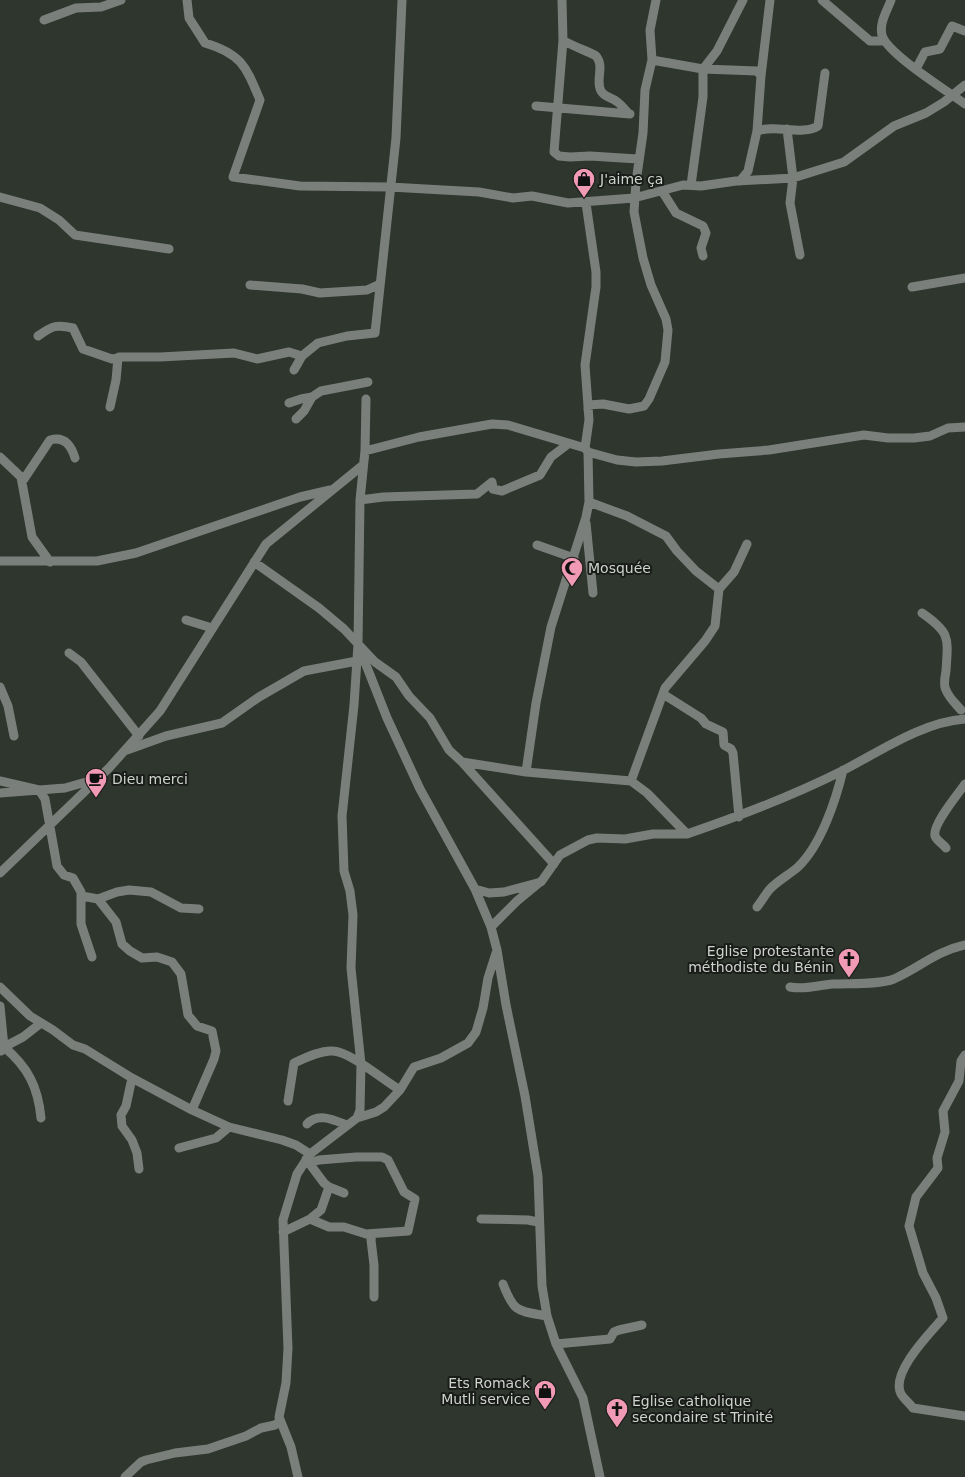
<svg xmlns="http://www.w3.org/2000/svg" width="965" height="1477" viewBox="0 0 965 1477" font-family="'DejaVu Sans',sans-serif">
<rect width="100%" height="100%" fill="#2e362e"/>
<g fill="none" stroke-linecap="round" stroke-linejoin="round">
<!-- minor -->
<path stroke="#7b7f7b" stroke-width="9" d="M187,0l2,18 16,25c37,11 41,24 55,57l-27,77 67,9 90,1 89,5 34,6 19,-2 36,7 66,-5 49,-13 18,1 35,-5 57,-3 51,-16 50,-36 32,-13 18,-11 21,-17
M562,0l1,40 -9,112 5,4 11,1 20,-1 48,3
M743,0l-26,51 -14,18 54,2 4,5
M822,0l48,41h14
M891,0c-4,11 -12,23 -9,35 4,18 67,57 83,69
M44,20l32,-12 25,-1 20,-7
M563,40c8,6 30,13 33,16 9,10 -1,25 5,35 3,6 10,6 15,10 5,3 9,9 13,13
M652,60l51,9v28l-12,88
M916,69l9,-17 15,-3 12,-23 13,5
M536,106l94,8
M787,129l6,49 -3,25 10,52
M757,131l4,-55 9,-76
M740,181l8,-10 9,-40c19,-7 46,5 61,-5l7,-53
M662,191l14,22 27,13 3,7 -5,15 2,8
M0,197l40,11 19,12 16,15 94,14
M250,285l52,4 18,4 47,-3 13,-6
M912,287l53,-9
M38,336c14,-10 18,-12 35,-8l10,21 29,10 6,-1
M294,370l8,-14 16,-13 29,-7 28,-3 21,-195 6,-138
M289,403l12,-4 11,-2 9,-6 47,-9
M110,407l6,-27 2,-22 1,-1h41l74,-4 23,6 32,-7 13,4
M588,410v-5l15,-1 26,5 15,-3 5,-7 16,-37 3,-32 -2,-11 -15,-34 -8,-27 -9,-46 2,-30 7,-49 2,-43 7,-30 -2,-30 6,-30
M296,419l8,-8 8,-14
M365,451l54,-14 73,-13 16,1 77,23
M588,452l29,8 19,2 26,-1 57,-7 50,-4 95,-15 24,3h26l16,-2 18,-8 17,-1
M0,457l21,20 11,60 18,25
M22,482l28,-42c14,-4 21,5 25,18
M360,500l23,-3 94,-3 15,-12 1,7 9,2 38,-16 11,-18 17,-13
M589,502l38,14 39,20 11,15 19,20 23,18 -4,37 -10,15 -40,47 -34,93
M586,523l7,70
M537,545l37,13
M0,561h97l39,-8 164,-56 30,-7
M254,562l65,46 25,21 31,33 21,15 13,19 21,22 19,32 13,12 92,102
M719,589l15,-17 13,-28
M922,613c29,20 26,25 24,58 -1,6 -3,14 0,19 3,8 10,14 15,20
M186,620l26,8
M359,647l28,71 33,71 55,100 16,38 6,23 9,55 19,91 13,80 4,110 5,30 9,28 27,54 17,79
M69,653l12,9 58,74
M0,687l8,19 6,30
M663,694l38,24 5,6 17,8 1,13 7,4 2,4 6,64
M127,750l39,-14 56,-13 37,-26 45,-26 53,-10
M462,762l64,10 105,9 16,12 40,41c53,-18 105,-38 155,-63 37,-19 80,-49 123,-52
M526,772l10,-69 15,-76 35,-110 3,-15 -1,-50 -3,-4 4,-28 -4,-55 11,-78v-15l-10,-69
M0,781l39,9 6,9 12,67 7,9 9,3 8,14v32l11,33
M0,793l65,-5 28,-8
M946,848c-3,-4 -9,-7 -11,-12 -3,-11 23,-42 30,-52
M0,873l109,-105 51,-57 106,-167 97,-79
M475,889l14,4 15,-1 37,-10 19,-27 28,-15 9,-2 28,1 28,-5h34
M82,896l16,3 18,23 6,22 8,7 12,7 15,-1 15,5 9,12 7,41 9,11 15,5 4,20 -2,8 -22,51
M98,899l19,-7 12,-2 22,2 30,16 18,1
M757,907c4,-5 8,-12 12,-17 8,-9 20,-15 29,-23 23,-22 38,-67 45,-97
M491,927l26,-26 23,-19
M0,987l30,29 23,14 20,15 12,4 47,29 60,32 37,17 53,13 14,5 14,9
M790,987c15,3 28,-2 43,-3 16,-1 46,1 61,-5 27,-12 40,-27 71,-34
M0,1006l4,41 -3,4
M4,1047c24,20 34,40 37,71
M4,1047l19,-10 18,-14
M965,1055l-4,6 -2,20 -16,30 2,21 -8,26 1,10 -22,29 -7,29 14,47 13,25 7,20c-13,15 -53,55 -42,76 3,5 9,10 12,14l52,8
M132,1078l-6,28 -5,9 1,11 10,14 5,13 2,16
M288,1101l6,-38c11,-5 27,-13 39,-12 18,1 50,29 67,39
M357,1118l19,-6 8,-5 16,-17 14,-23 27,-9 27,-15 8,-11 7,-24 5,-30 8,-25
M307,1124c11,-12 27,-4 40,1
M179,1148l37,-10 13,-11
M309,1163l10,-3 37,-3h26l6,3 16,32 11,7 -7,32 -42,3 -22,-7h-15l-19,-8
M329,1187l15,6
M481,1219l47,1 10,2
M283,1232l27,-13 11,-9 8,-23 -5,-4 -18,-24
M372,1234l-1,6 3,25v32
M503,1284c11,29 15,27 44,32
M556,1344l54,-5 4,-7 5,-2 23,-5
M125,1477l16,-15 5,-2 29,-7 33,-4 38,-13 15,-8 14,-3 5,-4
M298,1477l-7,-30 -12,-30 7,-34 2,-35 -5,-128 14,-46 13,-20 47,-36 3,-8 1,-46 -10,-96 2,-53 -3,-24 -6,-20 -2,-55 12,-111 4,-61 2,-144 5,-49 1,-52"/>
</g>
<!-- icons -->
<defs>
<g id="shop-pin" transform="scale(1.15)"><path d="M0 17L-7.5 6A9.5 9.5 0 1 1 7.5 6Z" fill="#f09ab5" stroke="#191c18"/><path d="M-5-2.5h2.3a2.7 3.5 0 0 1 5.4 0H5L5.5 6h-11ZM-1.5-2.5h3a1.5 2.3 0 0 0-3 0Z" fill="#111"/></g>
<g id="mosque-pin" transform="scale(1.15)"><path d="M0 17L-7.5 6A9.5 9.5 0 1 1 7.5 6Z" fill="#f09ab5" stroke="#191c18"/><path d="M3.5-4.9A6 6 0 1 0 3.5 4.9A5 5 0 1 1 3.5-4.9Z" fill="#111"/></g>
<g id="cafe-pin" transform="scale(1.15)"><path d="M0 17L-7.5 6A9.5 9.5 0 1 1 7.5 6Z" fill="#f09ab5" stroke="#191c18"/><path d="M-5.5-4.5H6V0H3Q3 3.5 0 3.5H-2.5Q-5.5 3.5-5.5 0ZM3-3.2v2h1.7v-2ZM-6 4.5H4V6H-6Z" fill="#111"/></g>
<g id="church-pin" transform="scale(1.15)"><path d="M0 17L-7.5 6A9.5 9.5 0 1 1 7.5 6Z" fill="#f09ab5" stroke="#191c18"/><path d="M-1.2-6h2.4v3.5h3.3v2.4h-3.3V6h-2.4V-.1h-3.3v-2.4h3.3Z" fill="#111"/></g>
</defs>
<g fill-rule="evenodd">
<use href="#shop-pin" x="584" y="179"/>
<use href="#mosque-pin" x="572" y="568"/>
<use href="#cafe-pin" x="96" y="779"/>
<use href="#church-pin" x="849" y="959"/>
<use href="#shop-pin" x="545" y="1391"/>
<use href="#church-pin" x="617" y="1409"/>
</g>
<g text-anchor="middle" stroke-width="4" stroke-linejoin="round" paint-order="stroke">
<!-- poi labels -->
<g font-size="14" fill="#ced3ce" stroke="#191c18" text-anchor="start">
<text x="600" y="184">J'aime ça</text>
<text x="588" y="573">Mosquée</text>
<text x="112" y="784">Dieu merci</text>
<text x="834" y="956" text-anchor="end">Eglise protestante<tspan x="834" dy="16">méthodiste du Bénin</tspan></text>
<text x="530" y="1388" text-anchor="end">Ets Romack<tspan x="530" dy="16">Mutli service</tspan></text>
<text x="632" y="1406">Eglise catholique<tspan x="632" dy="16">secondaire st Trinité</tspan></text>
</g>
</g>
</svg>
